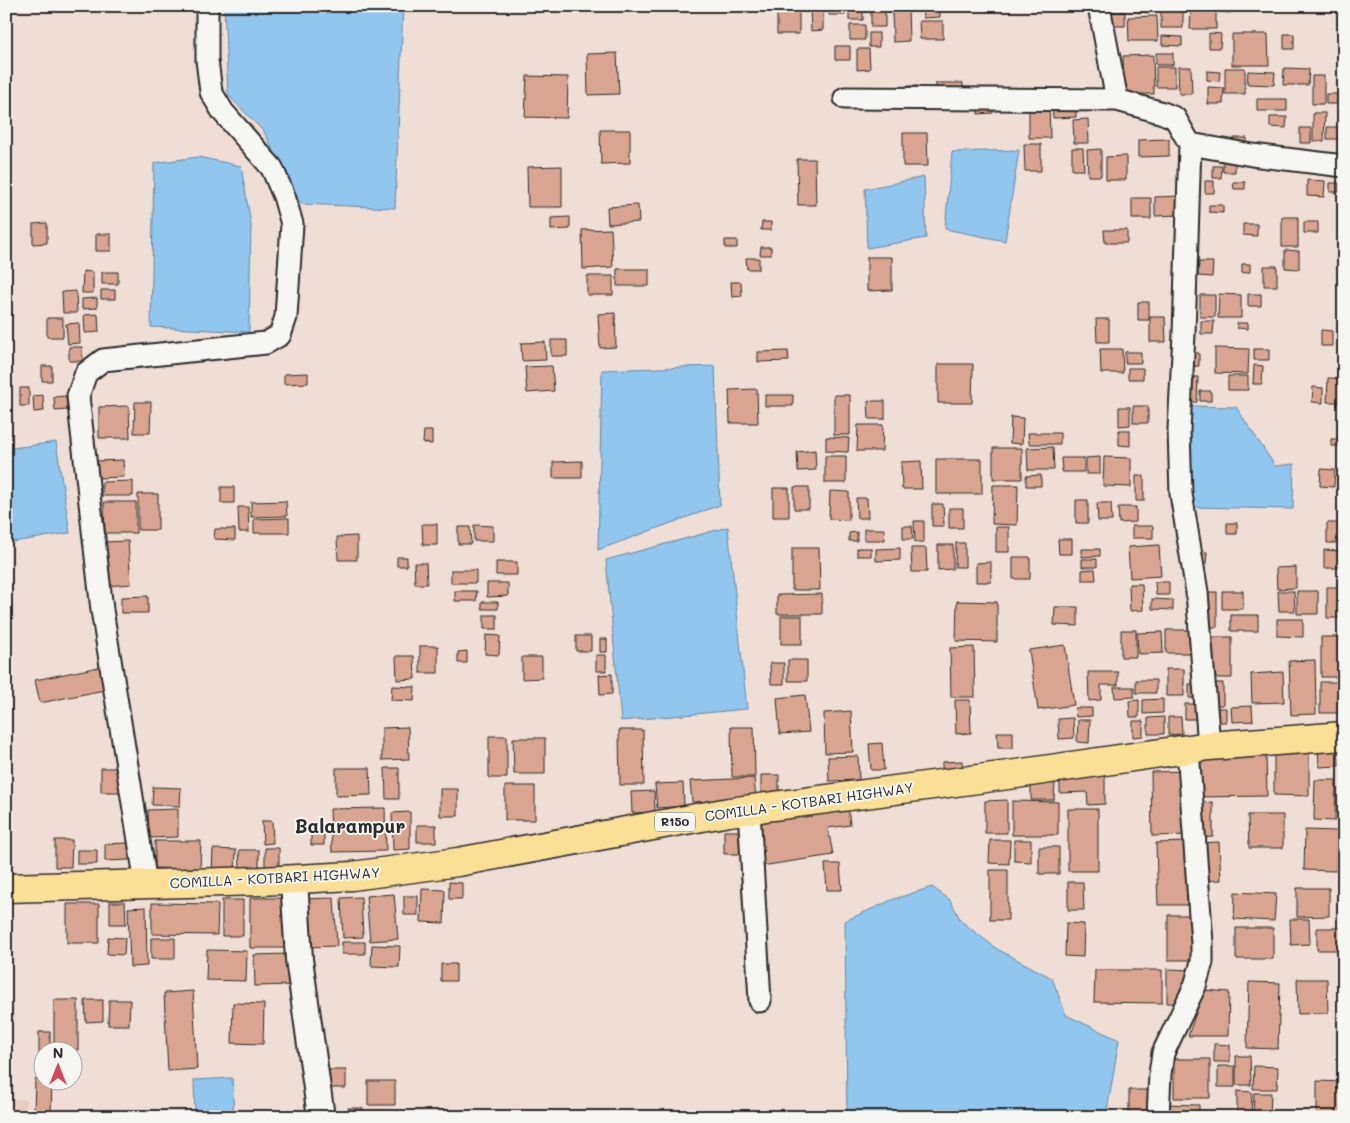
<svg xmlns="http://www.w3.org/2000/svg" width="1350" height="1123" viewBox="0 0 1350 1123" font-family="Mali,sans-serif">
<rect width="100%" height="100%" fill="#eeded5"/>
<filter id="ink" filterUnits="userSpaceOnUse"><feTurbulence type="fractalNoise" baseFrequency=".02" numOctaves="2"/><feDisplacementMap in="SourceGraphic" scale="10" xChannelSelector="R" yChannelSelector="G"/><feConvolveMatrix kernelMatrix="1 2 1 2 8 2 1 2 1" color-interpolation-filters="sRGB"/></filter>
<g filter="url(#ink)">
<!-- built -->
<path fill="#e8cdc0" d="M6,1098l20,2 -1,17h-19z"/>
<!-- water -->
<path fill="#91c6ef" stroke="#6888a1" d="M224,6h179l-8,202 -94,-4 -37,-72 -36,-37z
M1019,150l-14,91 -60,-12 7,-77z
M198,157l43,9 10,58 -2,108 -98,-5 3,-164z
M924,177l2,61 -59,10 -2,-59z
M715,366l5,139 -122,45 4,-180z
M1191,406l45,1 39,59 19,-2 -1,45 -104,-2z
M56,442l14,91 -64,10v-94z
M728,527l19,182 -126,12 -15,-161z
M932,887l18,13 11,21 36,28 55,29 14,37 53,25 -13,77h-259l-2,-196 49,-22z
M232,1078l2,39h-39l-1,-37z"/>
<!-- building -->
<path fill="#daa590" stroke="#2b2b2b" d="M777,6h22v28h-22z
M810,6h13v24l-12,1z
M829,6h16v9h-16z
M871,6h14v21h-14z
M922,6h18v11l-17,1z
M1135,6h16v6h-16z
M1191,6h25v23h-26z
M1219,6h12l-1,7 -11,-1z
M1161,7h22v21h-22z
M849,8h14v12h-14z
M892,9h16l1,32 -16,1z
M1339,9h5v23h-5z
M1108,12h17v14h-17z
M1157,16l1,25h-29l-1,-24z
M919,21h24v18h-23z
M850,25h15v15h-15z
M869,33h10v14h-10z
M1209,33l12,1 -1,14h-11z
M1232,34h36l1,31h-37z
M1284,34h10v15h-10z
M1162,36l20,1v9l-20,-1z
M1342,41h2v15h-2z
M835,46h15v14h-15z
M857,49h12l1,20 -13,1z
M617,53l2,41 -31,1 -1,-41z
M1156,53h17v12h-17z
M1153,55l1,39h-30l-1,-38z
M1156,67h19v20h-19z
M1178,67h13l1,27h-13z
M1225,68h20v26h-20z
M1284,68l25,1 -1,16h-25z
M1207,71l13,1 -1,9 -12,-1z
M1248,71l27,1 -1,13 -27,-1z
M527,76l41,1 -1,41 -42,-1z
M1312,76h12v28h-12z
M936,83h27v8l-27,1z
M906,86h13v8h-13z
M1208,87l16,1 -1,16h-15z
M1326,94h11v10h-11z
M1257,99h30v12h-30z
M1076,102v15l-23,1 -1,-15z
M978,103h15v10l-15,1z
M1029,103h20l1,35h-21z
M1313,113h12l-1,28h-11z
M1270,117h17l-1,11 -16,-1z
M1088,119l1,24h-15l-1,-23z
M1327,127h17v12h-17z
M1300,128h11v15h-11z
M600,130h30v33l-29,1z
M903,133h24l1,33h-25z
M1234,138h13v9h-12z
M1169,139v17l-31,1v-17z
M1024,144h17v27h-16z
M1072,148h11l1,22h-12z
M1101,149v27h-13l-1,-26z
M1126,156v24h-20v-23z
M1223,156h12v16h-12z
M797,159h18l1,46h-18z
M562,166v41h-34l-1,-40z
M1213,166h9l-1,12h-8z
M1307,180l18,1 -1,16 -17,-1z
M1205,181h9v12h-9z
M1233,182h12v7h-11z
M1330,183h9v9h-9z
M1180,196v19l-25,1v-19z
M1132,198h19v21h-19z
M638,205l1,17 -31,2 -1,-17z
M1209,205h14v8l-14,-1z
M570,217v12l-19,1v-12z
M1282,217h16v30h-16z
M762,222h9v8h-10z
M1304,222h14v11h-14z
M47,223v20l-14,1v-20z
M1243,224h14v12l-14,-1z
M611,229l2,38 -30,2 -1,-39z
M1104,230h23v13h-22z
M96,234h15v17h-15z
M725,240h12v8h-12z
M761,247h10v8h-11z
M1285,250l14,1v18l-14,-1z
M867,257h25v33l-25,1z
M746,258h13v11h-12z
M1199,262h14l-1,15 -14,-1z
M1242,264h8v8l-8,1z
M1264,266h13v20h-13z
M617,269h32v17h-32z
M83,271l10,1v21h-11z
M102,272h16v12h-16z
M587,276h26v19h-26z
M731,282h10l1,14 -10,1z
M101,290h14v9h-14z
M76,291l1,22h-14l-1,-21z
M1219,294l22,1v23h-23z
M1248,294h13v12h-13z
M1200,295h15v22h-15z
M97,298v10l-15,1v-10z
M1138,302h11v18h-11z
M615,313l1,34 -16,1 -2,-34z
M98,314l1,18 -14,1 -1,-18z
M1150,317h15l1,25h-16z
M47,318h16v19h-16z
M1096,319h13v23h-12z
M1201,321h13l-1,13h-12z
M79,323l1,20 -12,1 -2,-20z
M1237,323h11v6l-11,-1z
M1321,330l11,1v15h-11z
M551,340h16v16h-16z
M545,342l1,18 -24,1 -1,-18z
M69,347h13l1,14h-14z
M1215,348l34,1 -1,25 -33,-1z
M1100,349h22l1,24h-22z
M1254,349h15v11h-15z
M788,351l1,10 -31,1v-10z
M1125,352h16v11h-16z
M1187,353h12v13l-11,1z
M938,364h35l-1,39h-34z
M1254,365l9,1 -1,18h-9z
M42,366h10v15h-10z
M552,366l2,25 -27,2 -2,-26z
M1128,368h15v11h-15z
M308,373v10l-24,1v-10z
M1228,376h20v14h-20z
M1186,377h12l-1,25h-11z
M1328,378l16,1 -1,23h-16z
M1313,387l10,1v15l-11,-1z
M20,388h9v18h-9z
M757,389l1,34h-28l-1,-33z
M1200,391h11v10h-11z
M43,395l1,16 -10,1 -1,-16z
M765,395h28v11h-28z
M834,395h16v40h-16z
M66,396l1,14 -12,1 -1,-14z
M868,401h17v18h-16z
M135,402h16l-1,31h-16z
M129,406l1,32h-31v-31z
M1133,406h15v17h-15z
M1119,407h11v18l-11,1z
M1011,417l12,1 -1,26 -12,-1z
M858,425h25l-1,26h-25z
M1119,430h11v16l-11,-1z
M424,431h8v13l-9,-1z
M1028,433h32v11h-31z
M826,437l23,1 -1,14 -22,-1z
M1331,439h13v7h-13z
M1053,447l1,23h-26l-1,-22z
M993,448h29v31h-29z
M815,450l1,20 -18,1 -1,-19z
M825,456h21v27h-21z
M1100,457v17h-14v-16z
M1104,457l27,1v29l-28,-1z
M1061,458h23v14h-22z
M936,459h46v35h-46z
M123,460l1,17 -26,1 -1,-17z
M582,461v17h-29v-16z
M921,461l1,28h-20l-1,-27z
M1321,469l14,1 -1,17 -14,-1z
M1041,475v11h-15v-10z
M1136,476h8v25h-8z
M133,481v15h-31v-14z
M993,485h25l-1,40 -25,-1z
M221,487h13v16h-13z
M794,487h15v22h-15z
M773,488h16v29h-16z
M830,491l19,1v28l-20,-1z
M138,494h20v36h-20z
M856,498h11l1,20h-11z
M1076,500h12v23h-12z
M286,501l1,15 -36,1v-15z
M104,502h32v31h-31z
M1097,503h14l1,18h-14z
M932,504h11l1,22h-12z
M238,507h10l1,25h-10z
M1118,507h18v15l-17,1z
M949,508h14v20h-14z
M289,518v15h-35v-14z
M914,521h10v21h-9z
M1227,523h10v11h-10z
M1327,523h17v20h-17z
M422,524h15v21h-14z
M474,525l19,1v15h-19z
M903,526h9l1,13h-10z
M1132,526h21v12h-21z
M458,527h12l1,17h-13z
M996,527h13v25h-13z
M215,529h20v11l-21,-1z
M864,529h20l1,11h-21z
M857,532v9h-8v-8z
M357,536v24h-19l-1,-23z
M1058,539h14v15h-13z
M128,541l3,43 -25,2 -3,-44z
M956,543h9v24h-10z
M938,545h15v24l-15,1z
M1159,545l2,31 -31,2 -2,-31z
M792,548h27l1,42h-28z
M857,548h14v8h-14z
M900,548v12l-24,1v-12z
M911,548h15l1,24h-15z
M1082,549h18v7l-18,1z
M1324,550l20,1v17h-20z
M1195,551l12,1 -1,12 -12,-1z
M397,557h10v9h-10z
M1013,557h17v22h-17z
M1082,559h15v8h-15z
M496,562h21v13h-21z
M991,562v20h-15v-19z
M414,563h12l1,21h-12z
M1296,567v21l-19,1 -1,-21z
M1095,569l1,11h-14v-10z
M451,570h25v13h-25z
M1155,582h14v13h-13z
M487,583h21v13l-21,1z
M1129,584h13l1,26 -13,1z
M1327,587h17v31h-17z
M455,591h22l-1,10h-21z
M1222,591h21v18h-21z
M1278,591h16l1,20h-16z
M1297,591h21v23h-21z
M1202,592h15v35h-15z
M822,594v20h-45v-19z
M148,596v17h-27v-16z
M1152,599l21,1v10l-21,-1z
M957,601l40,1v40l-41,-1z
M482,602h16v7h-16z
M1055,607h23v19l-24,-1z
M484,615h13v14h-13z
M1231,615h27v16h-27z
M781,616h21v28h-21z
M1277,619h26v18l-26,-1z
M1121,630h15v27h-15z
M1166,630h28v23h-28z
M1162,632l1,21 -25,1 -1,-21z
M486,635l14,1 -1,19 -14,-1z
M576,636h15v15h-15z
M1209,637h23v41h-23z
M1321,637h23v40h-23z
M600,639h7v13h-7z
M1065,645l9,60 -36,5 -9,-60z
M420,646h18v27h-18z
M974,647l1,50h-24l-1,-49z
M467,651v12h-9v-11z
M596,655h10v16h-10z
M396,656h18l1,23 -18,1z
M522,657h20v21l-20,1z
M788,660h19v21h-19z
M1315,660l1,54 -25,1 -2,-54z
M770,663h14v21h-13z
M99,667l5,23 -64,13 -5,-23z
M1166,669h18v27h-18z
M1088,672h30v13h-17v15l-12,1z
M1283,672l1,30 -32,1 -1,-29z
M612,674v20l-12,1 -1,-20z
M1136,680h20v13h-20z
M1320,682h24v31h-24z
M1207,683h16v22h-17z
M1189,684h12v14h-12z
M392,686l23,1 -1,14 -23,-1z
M1114,687h20v10l-19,1z
M805,695l4,37 -29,2 -3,-36z
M1163,699v14l-20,1v-14z
M955,700h15l1,33 -15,1z
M1139,700v17h-9l-1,-16z
M1185,704h14v15h-14z
M1252,706l1,15 -21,1 -1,-15z
M1075,708h17v8l-16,1z
M1210,708h16v14h-16z
M851,711l2,41 -28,1 -1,-40z
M1164,717v17h-16v-16z
M1168,717h13l1,17 -14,1z
M1073,718l1,20 -15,1 -1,-20z
M1078,720h12l-1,23 -12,-1z
M1133,721h10v15l-10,1z
M408,727l1,32 -27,1v-32z
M731,727h23l1,50h-23z
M619,730h24l1,55h-24z
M997,732h16v16h-15z
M489,736h18v42h-18z
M513,738h32v36h-31z
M882,743l2,27h-13l-2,-26z
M1318,744h20l1,22 -20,1z
M1274,752h35v44l-35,-1z
M1266,754l1,42 -70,1 -1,-42z
M858,756l1,24 -30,1 -1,-24z
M962,761l1,9 -21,2v-10z
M101,768h20v24h-20z
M336,768h34l1,27 -35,1z
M385,768h14v31h-13z
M1187,771l1,64 -36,1 -1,-64z
M761,775h18v19h-18z
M1105,776v28l-17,1 -1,-13 -27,1v-15z
M754,778l2,21 -64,3 -2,-21z
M1315,780h21l-1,41 -21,-1z
M1031,782h24l-1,18h-23z
M683,783l1,23 -27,2 -2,-24z
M505,786h30v34h-30z
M153,787l28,1 -1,18 -28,-1z
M440,789h18v27h-18z
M654,791l1,21 -23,1 -1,-21z
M1007,800v33h-22v-32z
M1012,801l46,1v33h-46z
M1213,802v35l-16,1v-35z
M848,806l2,19 -22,3 5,27 -72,11 -6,-45z
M385,808l1,43 -54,1 -2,-43z
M178,809v28l-29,1 -1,-28z
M1068,809h30v62h-30z
M410,812v37l-17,1 -1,-37z
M1248,815h35v33h-34z
M262,821h10l1,22 -10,1z
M417,825h19v17h-19z
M324,826v19h-13v-18z
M1305,830l32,1 -1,40 -32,-1z
M724,831h24v23h-24z
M55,840h17l-1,27h-16z
M990,840h20l-1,24 -20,-1z
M1014,840h17v22l-17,-1z
M155,841h46l-1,28 -45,-1z
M1185,842l2,63h-29l-2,-62z
M1219,842l2,38 -21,1 -1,-38z
M128,843l1,17 -24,1v-17z
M1039,847h20v27h-20z
M265,848h14v24h-14z
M213,849l23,1 -1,23h-23z
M77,850h20v14h-20z
M239,850h20v17h-19z
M825,864h15l2,26h-15z
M990,870h18v50h-18z
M1339,876h5v26h-5z
M449,882l13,1v16h-13z
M1068,882h15l1,28h-16z
M1297,888h32v28l-32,1z
M422,889l23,1 -1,33 -23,-1z
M1235,892l41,2 -2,27 -40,-2z
M394,894l4,45 -28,2 -4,-45z
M404,896h14v19h-14z
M361,897l2,40 -20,1 -2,-40z
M250,898h43v50h-43z
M334,898l3,48 -32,1 -3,-48z
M222,900h21v36h-21z
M110,902h15l1,22h-16z
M152,903l66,1 -1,31 -65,-1z
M67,904h32v39h-32z
M146,907l1,59 -17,1 -2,-59z
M1168,915h26l-1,45h-25z
M1290,919h19l1,25 -19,1z
M1066,923l18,1 -1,33 -18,-1z
M1236,928h37v31h-37z
M1317,928h24v22h-24z
M108,937l17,1 -1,17 -17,-1z
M151,938h24v21h-24z
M342,942h23v12h-23z
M372,945l28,1 -1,21 -28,-1z
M207,950l40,1 -1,30 -40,-1z
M289,954l1,31 -35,1 -1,-31z
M441,964h15v17h-15z
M1167,969l23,1 -11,33h-12z
M1095,970h67v33l-68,-1z
M1297,979h30l1,34 -30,1z
M1249,982l31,1 -2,66 -31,-1z
M1204,990l25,2 -1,44h-40z
M193,991l4,78 -29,2 -4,-78z
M54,1000h24v50h-24z
M85,1000h18v21l-17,1z
M109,1000h21l-1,25h-21z
M233,1003l31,1 -1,40 -31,-1z
M39,1032h11v18h-8v22h-3z
M1214,1044l16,1v17h-16z
M1236,1056h14l1,29h-15z
M1174,1059h36v39h-36z
M1218,1066h17v21h-17z
M1254,1066l24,1 -1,22h-24z
M327,1070h19v18h-19z
M35,1079l17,1 -1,33h-17z
M368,1081h27v24h-27z
M1317,1081l27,1v35h-27z
M1129,1090h20v27h-20z
M1237,1091l15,1 -1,25h-14z
M1254,1093h17l-1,24h-17z
M1163,1104l36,1v12h-36z
M348,1108h15v9h-15z
M381,1111v6h-15v-5z"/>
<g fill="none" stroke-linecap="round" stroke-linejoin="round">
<!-- minor casing -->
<g stroke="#2b2b2b" stroke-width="25">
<path id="minor" d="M1099,6l18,94 46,13 12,5 15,26 62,11 92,11
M845,98l272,2
M1190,144l-6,190 -5,96 2,64 16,98 12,154
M749,809l11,192
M146,884l-44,-274 -24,-214 8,-23 17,-13 163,-17 14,-8 6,-18 6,-93 -8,-28 -12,-28 -49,-56 -12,-20 -4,-32v-54
M1158,1117l2,-43 3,-21 32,-67 7,-24v-19l-14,-194"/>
</g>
<!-- tertiary casing -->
<g stroke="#2b2b2b" stroke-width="30">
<path id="tertiary" d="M294,880l5,79 22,158"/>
</g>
<!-- primary casing -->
<g stroke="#2b2b2b" stroke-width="31">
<path id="primary" d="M6,888l255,-7 91,-5 106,-14 271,-50 287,-38 193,-28 135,-10"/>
</g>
<!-- minor -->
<use href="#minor" stroke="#f6f6f2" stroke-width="21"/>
<!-- tertiary -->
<use href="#tertiary" stroke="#f6f6f2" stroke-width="26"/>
<!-- primary -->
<use href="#primary" stroke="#fbdf96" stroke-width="28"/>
</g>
</g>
<g text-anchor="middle" stroke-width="4" stroke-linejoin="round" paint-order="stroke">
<!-- shield labels -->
<rect fill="#f6f6f2" stroke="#686867" stroke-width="1" x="655" y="812.5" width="40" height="19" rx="4"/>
<g font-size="12" font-weight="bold" fill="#2b2b2b">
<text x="675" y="826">R150</text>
</g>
<!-- street labels -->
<g font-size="14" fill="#2b2b2b" stroke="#f6f6f2">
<text transform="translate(809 802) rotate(-8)" y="5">COMILLA - KOTBARI HIGHWAY</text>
<text transform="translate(275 878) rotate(-3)" y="5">COMILLA - KOTBARI HIGHWAY</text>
</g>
<!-- district labels -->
<g font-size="19" font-weight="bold" fill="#2b2b2b" stroke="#f6f6f2">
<text x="350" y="833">Balarampur</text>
</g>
</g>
<!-- margin -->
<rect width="1350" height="1123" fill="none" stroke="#f6f6f2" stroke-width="25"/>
<rect x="12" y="12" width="1325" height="1098" fill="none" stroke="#2b2b2b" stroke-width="2" filter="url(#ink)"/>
<!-- north arrow -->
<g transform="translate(58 1066)"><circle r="24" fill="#f6f6f2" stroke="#a5a5a2"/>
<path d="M0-4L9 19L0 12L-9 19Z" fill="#d1495b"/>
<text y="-8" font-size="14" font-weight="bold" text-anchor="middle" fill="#2b2b2b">N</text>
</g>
</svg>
